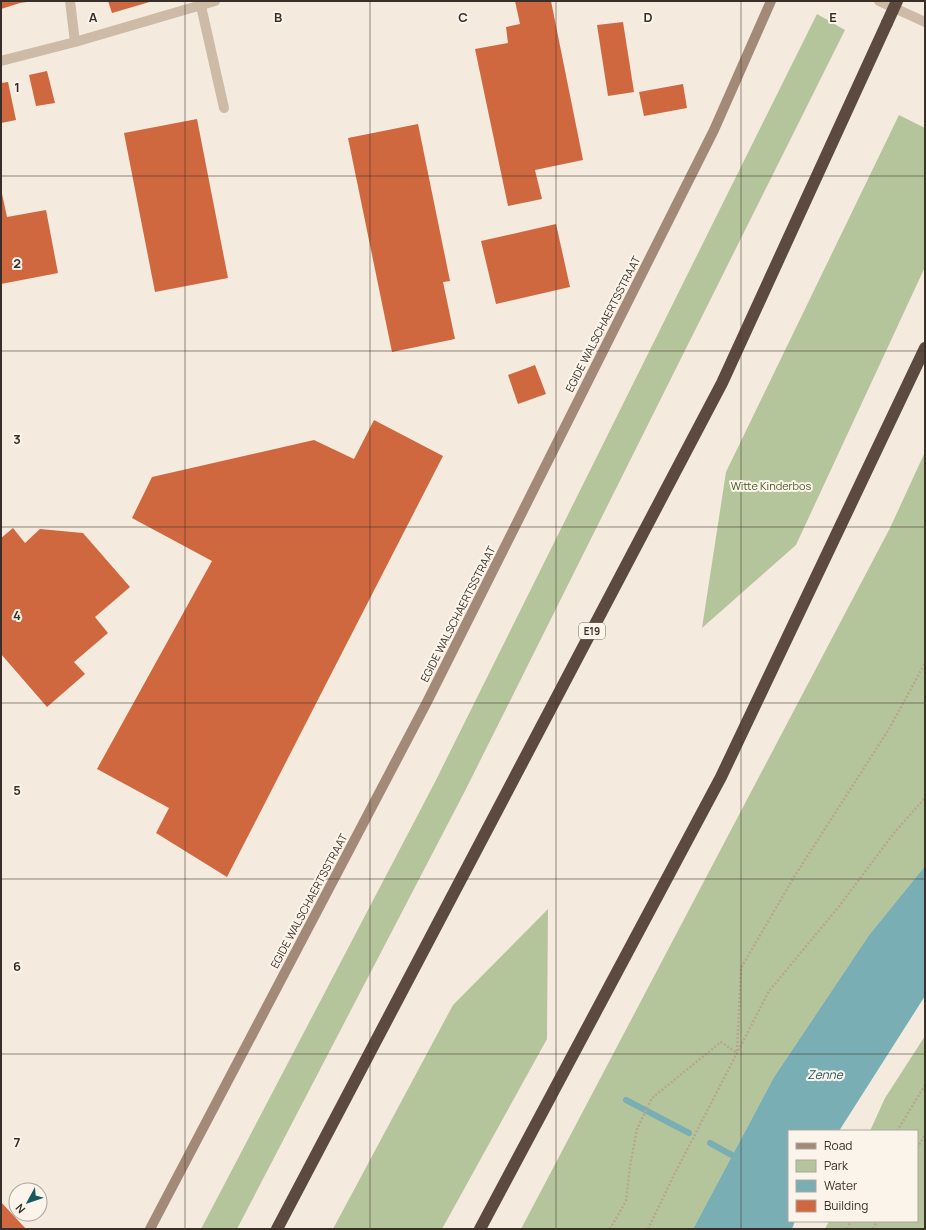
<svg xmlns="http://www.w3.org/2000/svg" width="926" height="1230" viewBox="0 0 926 1230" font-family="Manrope,sans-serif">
<rect width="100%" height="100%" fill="#f4eadd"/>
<!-- green -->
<path fill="#b5c59b" d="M817,14l28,16 -379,759 -229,440h-36l234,-447z
M899,115l26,13v139l-129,278 -94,83 24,-156z
M925,452v414l-56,69 -95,142 -81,152h-172l369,-701z
M548,909l-1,130 -105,190h-109l120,-224z
M925,1036v193h-100l4,-8h88v-90h-47l15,-33z"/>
<!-- water -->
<path fill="#79afb4" d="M925,866v130l-86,135h-50v90h6l-3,8h-99l81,-152 95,-142z"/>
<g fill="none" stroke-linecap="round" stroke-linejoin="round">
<!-- stream -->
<path stroke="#79afb4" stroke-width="6" d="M626,1100l63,33
M710,1143l29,16"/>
</g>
<!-- building -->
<path fill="#d0683f" d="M1,1h26v1l-7,1 -19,6z
M108,1h45l-41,12z
M515,1h36l32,159 -48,10 7,29 -34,7 -33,-157 33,-6 -2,-16 14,-3z
M623,22l11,70 -26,4 -11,-71z
M47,71l8,32 -19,3 -7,-31z
M8,82l8,38 -15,3v-40z
M683,84l4,24 -43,8 -5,-24z
M197,119l31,159 -73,14 -31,-159z
M418,124l32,157 -7,1 12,57 -63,13 -44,-214z
M1,189l6,28 39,-7 12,63 -57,11z
M556,224l14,63 -74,17 -15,-63z
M535,365l11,29 -28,10 -10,-29z
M374,420l69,36 -216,421 -71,-44 13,-25 -72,-39 115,-208 -80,-43 20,-41 162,-37 40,19z
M13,528l12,15 15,-14 43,4 47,54 -35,30 13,16 -34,29 11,12 -38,33 -46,-53v-116z
M1,1202l25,27h-25z"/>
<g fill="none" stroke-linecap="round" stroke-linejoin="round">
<!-- path -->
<path stroke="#baa591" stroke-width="2.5" stroke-dasharray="2 2" stroke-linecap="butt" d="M737,1051l4,-83 53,-91 95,-148 36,-66
M897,1131l28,-46
M917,1148l8,-13
M610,1229l16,-28 4,-35 7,-37 15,-31 69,-56 16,11
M648,1229l26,-54 95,-184 68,-82 57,-76 31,-35
M847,1229l4,-8
M873,1229l4,-8"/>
<!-- service -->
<path stroke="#cebba7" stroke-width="10" d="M201,6l23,102"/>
<!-- minor -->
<path stroke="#cebba7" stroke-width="10" d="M70,1l5,41
M879,1l46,21
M1,61l74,-19 140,-41"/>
<!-- secondary -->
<path stroke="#a28978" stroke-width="10" d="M150,1229l277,-527 287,-572 57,-129"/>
<!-- motorway -->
<path stroke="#5c493f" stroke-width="12" d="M277,1229l445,-846 165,-360
M480,1229l241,-452 204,-429"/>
<!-- motorway-bridge -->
<path stroke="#5c493f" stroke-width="12" d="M887,23l10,-22"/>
</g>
<!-- grid -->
<path fill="none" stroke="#3a2f28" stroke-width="1" stroke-opacity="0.55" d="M185,1v1228M370,1v1228M556,1v1228M741,1v1228M1,176h924M1,351h924M1,527h924M1,703h924M1,879h924M1,1054h924"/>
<g text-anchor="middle" stroke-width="4" stroke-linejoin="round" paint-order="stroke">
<!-- shield labels -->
<rect fill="#fbf4ea" stroke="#746a62" stroke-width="1" x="579" y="623" width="26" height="16" rx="3"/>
<g font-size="10" font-weight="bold" fill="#3a2f28">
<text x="592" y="635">E19</text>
</g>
<!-- street labels -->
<g font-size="11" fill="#3a2f28" stroke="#fbf4ea">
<text transform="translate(603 324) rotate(-63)" y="4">EGIDE WALSCHAERTSSTRAAT</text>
<text transform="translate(458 614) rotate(-63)" y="4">EGIDE WALSCHAERTSSTRAAT</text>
<text transform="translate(309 901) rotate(-62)" y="4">EGIDE WALSCHAERTSSTRAAT</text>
</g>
<!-- park labels -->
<g font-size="11" fill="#475b2a" stroke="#fbf4ea">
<text x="771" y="490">Witte Kinderbos</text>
</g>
<!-- water labels -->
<g font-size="12" font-style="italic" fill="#1a5860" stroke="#fbf4ea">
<text x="825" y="1079">Zenne</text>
</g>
</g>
<g font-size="13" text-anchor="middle" font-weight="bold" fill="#3a2f28" stroke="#fbf4ea" stroke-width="4" stroke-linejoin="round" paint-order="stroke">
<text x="93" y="22">A</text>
<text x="278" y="22">B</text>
<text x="463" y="22">C</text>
<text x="648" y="22">D</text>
<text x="833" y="22">E</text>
<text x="17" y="92">1</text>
<text x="17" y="268">2</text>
<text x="17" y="444">3</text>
<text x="17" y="620">4</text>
<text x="17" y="795">5</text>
<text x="17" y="971">6</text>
<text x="17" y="1147">7</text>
</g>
<!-- border -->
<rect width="926" height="1230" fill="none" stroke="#3a2f28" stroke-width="4"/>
<!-- legend -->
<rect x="788" y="1130" width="130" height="92" fill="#fbf4ea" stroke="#aea59c"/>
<rect x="796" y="1143" width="20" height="6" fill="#a28978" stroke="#aea59c"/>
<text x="824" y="1150" font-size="12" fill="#3a2f28">Road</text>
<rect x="796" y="1160" width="20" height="12" fill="#b5c59b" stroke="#aea59c"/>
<text x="824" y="1170" font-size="12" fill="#3a2f28">Park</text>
<rect x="796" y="1180" width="20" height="12" fill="#79afb4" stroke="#aea59c"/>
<text x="824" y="1190" font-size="12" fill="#3a2f28">Water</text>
<rect x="796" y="1200" width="20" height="12" fill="#d0683f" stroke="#aea59c"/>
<text x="824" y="1210" font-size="12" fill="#3a2f28">Building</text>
<!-- north arrow -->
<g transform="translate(28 1202) rotate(230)"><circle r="19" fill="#fbf4ea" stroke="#aea59c"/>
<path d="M0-3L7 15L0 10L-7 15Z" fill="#1a5860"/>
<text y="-6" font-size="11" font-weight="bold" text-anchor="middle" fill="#3a2f28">N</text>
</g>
</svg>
